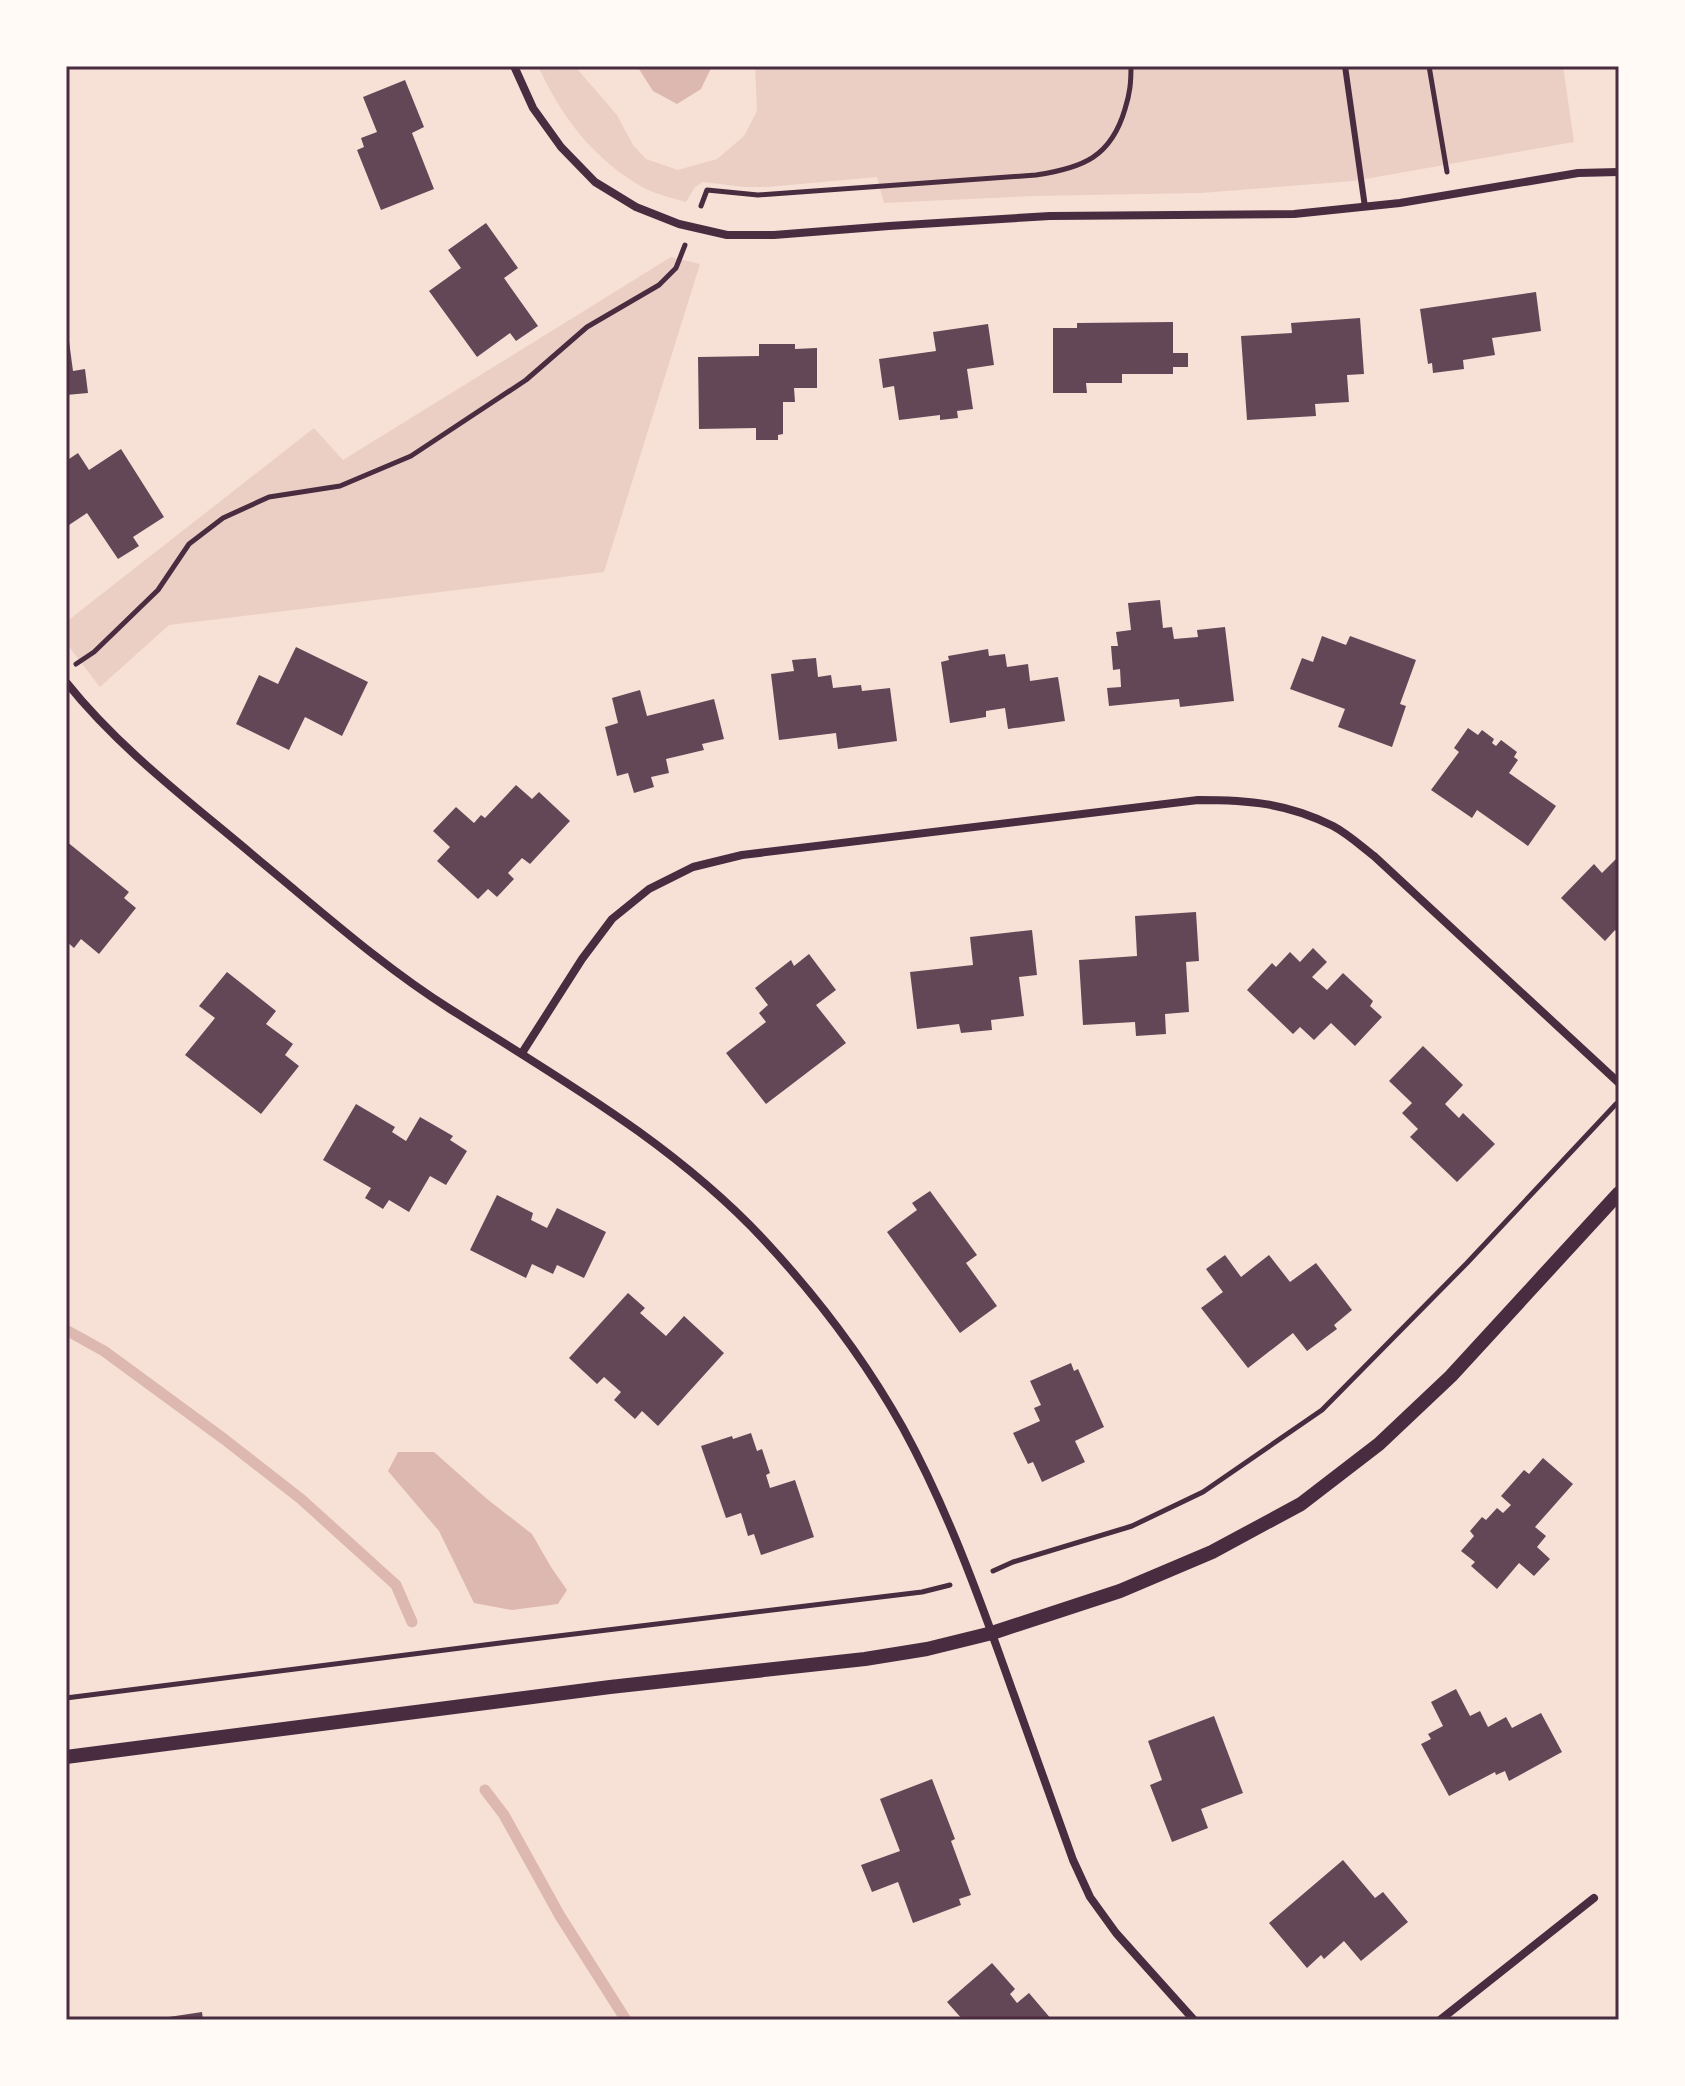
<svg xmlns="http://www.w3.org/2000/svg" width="1685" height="2086" viewBox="0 0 1685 2086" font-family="Lato,sans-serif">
<rect width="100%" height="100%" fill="#f7e1d7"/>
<!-- green -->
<path fill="#ebcfc5" d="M538,66h39l1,4 39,45 16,30 13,14 32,11 39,-11 27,-23 13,-25 -2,-45h808l11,76 -220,39 -153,12 -169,3 -148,7 -7,-26 -109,10h-24l-41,-5 -8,5 -9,15c-14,-4 -30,-8 -42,-14 -51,-29 -82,-70 -106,-122z
M671,257l29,7 -96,308 -435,53 -69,62 -34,-44v-21l248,-194 29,32z"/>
<!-- water -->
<path fill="#dcb8b0" d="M637,66h75l-11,23 -24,15 -24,-13z
M398,1452h36l53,47 45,35 19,33 16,23 -9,14 -46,6 -38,-7 -35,-72 -51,-60z"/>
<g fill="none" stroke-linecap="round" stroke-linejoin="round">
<!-- stream -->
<path stroke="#dcb8b0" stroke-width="11" d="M66,1330l38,21 120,88 77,60 95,86 16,37
M485,1790l19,25 56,101 66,104"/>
</g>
<!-- building -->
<path fill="#644757" d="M405,80l19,47 -12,6 22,56 -53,21 -24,-60 7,-3 -3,-9 16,-6 -14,-35z
M486,223l32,45 -14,10 34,48 -22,15 -6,-8 -33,24 -48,-66 32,-23 -13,-18z
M1536,292l5,39 -49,7 3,17 -32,5 1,9 -31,4 -1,-10 -4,1 -8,-55z
M1360,318l4,56 -17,1 2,27 -34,2 1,12 -69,4 -6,-84 51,-3 -1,-10z
M1173,322v31h15v14h-15v7h-51v9h-36l1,10h-34v-65h24v-5z
M988,324l6,41 -27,4 6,40 -16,2 1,7 -18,2v-5l-41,5 -5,-34 -11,2 -4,-29 57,-8 -3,-19z
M66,341h3l4,30 12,-2 3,24 -22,2z
M759,344h36v5l22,-1v40h-23l1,14h-12v32l-5,1v5h-22v-12l-57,1 -1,-72 61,-1z
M121,449l43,68 -31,20 6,9 -21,13 -31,-46 -21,14v-66l12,-8 11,17z
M1160,600l3,28 9,-1 2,12 24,-2 -1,-7 28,-3 9,74 -54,6 -1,-8 -70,7 -2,-18 14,-1 -1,-18 -7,1 -2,-24h7l-2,-14 15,-2 -3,-27z
M1322,636l24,9 4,-9 66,24 -16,44 6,2 -14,41 -54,-20 7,-18 -55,-20 12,-31 11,4z
M296,647l72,35 -26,54 -37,-19 -16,33 -53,-26 23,-49 19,9z
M988,649l1,7 16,-2 2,13 21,-3 2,17 28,-4 7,44 -57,8 -3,-21 -19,3v6l-36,6 -9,-61 8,-2 -1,-4z
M816,658l2,19 13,-2 2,13 28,-3 1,6 28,-3 7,53 -59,8 -2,-16 -57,7 -8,-66 23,-3 -2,-11z
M640,690l7,26 67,-17 10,40 -22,5 2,6 -38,9 3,14 -18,4 3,10 -20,6 -6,-20 -11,3 -12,-49 13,-4 -6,-25z
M1468,728l10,7 4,-5 12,9 -2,4 4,3 5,-6 16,12 -3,5 4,3 -9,13 47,33 -28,40 -51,-36 -5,8 -41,-28 28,-38 -5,-4z
M516,785l16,14 7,-7 31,29 -40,43 -8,-6 -14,15 6,6 -17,18 -9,-8 -10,10 -41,-38 13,-14 -17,-16 23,-24 18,16 7,-8 4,3z
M66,841l63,51 -5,6 12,10 -37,46 -18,-15 -7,9 -8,-7z
M1619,856v78l-4,-4 -10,11 -44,-43 33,-34 8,9z
M1196,912l3,49 -13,1 3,50 -24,2 1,20 -30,2 -1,-14 -52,3 -4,-65 58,-4 -2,-40z
M1032,930l5,45 -18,2 5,39 -33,4 1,10 -31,3 -2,-9 -42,5 -7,-57 63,-7 -3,-28z
M1313,948l14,14 -15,15 15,13 16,-17 30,28 -3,5 12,11 -27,29 -24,-23 -17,17 -14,-13 -7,7 -46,-44 25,-27 4,4 14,-15 10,10z
M809,954l27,36 -20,15 30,38 -80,61 -40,-51 40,-31 -7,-9 9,-8 -13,-17 36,-28 3,6z
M227,972l49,39 -10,13 27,20 -8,11 14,11 -38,48 -76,-59 30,-37 -16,-12z
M1423,1046l40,39 -18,19 14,14 4,-5 32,31 -38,38 -47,-45 8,-8 -16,-16 10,-10 -23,-22z
M356,1104l39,23 -3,5 14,9 14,-24 33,19 -3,4 17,11 -21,34 -16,-9 -21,36 -20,-12 -6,9 -18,-11 6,-10 -48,-28z
M930,1191l47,64 -11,8 31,43 -37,27 -73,-101 30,-22 -5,-7z
M497,1195l36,18 -2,7 16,8 10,-20 49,24 -22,46 -27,-13 -4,9 -21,-10 -6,14 -56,-28z
M1225,1255l16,22 28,-22 21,27 26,-19 36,47 -18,15 3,4 -30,22 -14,-18 -45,35 -47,-60 22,-16 -17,-23z
M628,1293l17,15 -5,5 26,23 18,-20 40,37 -66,73 -16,-15 -7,8 -21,-19 7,-8 -17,-15 -7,7 -28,-26z
M1071,1363l3,8 4,-2 26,58 -29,14 10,21 -43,20 -9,-20 -5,2 -15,-31 27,-12 -6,-13 7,-3 -11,-24z
M751,1433l6,18 5,-2 8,24 -4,2 4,13 25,-8 19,57 -53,18 -7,-21 -6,2 -7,-23 -15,5 -25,-72 31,-10 1,3z
M1543,1458l30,26 -38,43 11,9 -9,11 13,12 -16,17 -15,-13 -22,26 -26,-23 4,-4 -14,-11 13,-15 -4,-5 12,-14 4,3 11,-12 6,5 8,-8 -10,-9 23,-26 5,4z
M1456,1689l14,27 10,-5 8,16 18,-10 6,11 29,-15 21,39 -53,29 -4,-10 -9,4 -1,-3 -46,24 -28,-52 10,-5 -3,-5 15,-8 -12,-24z
M1214,1716l29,77 -42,16 7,19 -36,14 -22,-57 12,-5 -14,-39z
M932,1779l23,60 -4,2 20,54 -12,4 2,6 -48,18 -15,-41 -26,10 -11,-27 39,-14 -20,-52z
M1343,1860l32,38 8,-6 25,30 -47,39 -17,-20 -20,18 -3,-4 -14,13 -38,-45z
M992,1963l23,26 -5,5 7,9 12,-10 23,27h-89l-16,-18z
M202,2012l1,8h-41v-2z"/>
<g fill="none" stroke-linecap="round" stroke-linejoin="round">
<!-- path -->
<path stroke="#4a2c40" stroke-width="5" d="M1429,66l18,106
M701,206l6,-16 51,5 278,-20c47,-7 75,-18 89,-66 5,-16 6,-26 6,-43
M76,664l18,-12 64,-62 31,-46 34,-26 46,-21 71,-11 71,-30 115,-76 61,-53 72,-42 17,-17 9,-23
M993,1571l20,-9 119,-36 71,-34 119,-82 145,-147 149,-159
M66,1698l442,-56 414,-50 28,-7"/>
<!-- service -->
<path stroke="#4a2c40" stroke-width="6" d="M1345,66l20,141"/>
<!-- minor -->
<path stroke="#4a2c40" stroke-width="8" d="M514,66l19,42 28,39 34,35 41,25 43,17 48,11h47l115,-9 161,-10 244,-2 106,-11 178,-30 41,-1
M66,682c55,69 127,122 194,179 62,51 122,105 190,148 110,70 225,135 315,232 53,57 100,119 138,187 40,73 69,150 97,228 24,68 49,136 73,204l17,37 26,36 78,87
M522,1053l60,-94 30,-40 37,-30 44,-22 49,-12 456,-55c51,0 89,3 135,26 15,8 28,20 41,30l245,227
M1440,2020l154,-122"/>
<!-- tertiary -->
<path stroke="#4a2c40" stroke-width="14" d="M66,1757l544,-70 255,-28 62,-10 65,-16 128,-42 92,-39 89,-48 78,-60 72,-68 168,-183"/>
</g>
<!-- border -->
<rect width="1685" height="2086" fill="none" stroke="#fffaf5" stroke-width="136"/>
<rect x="68" y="68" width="1549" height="1950" fill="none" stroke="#4a2c40" stroke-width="3"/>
</svg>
